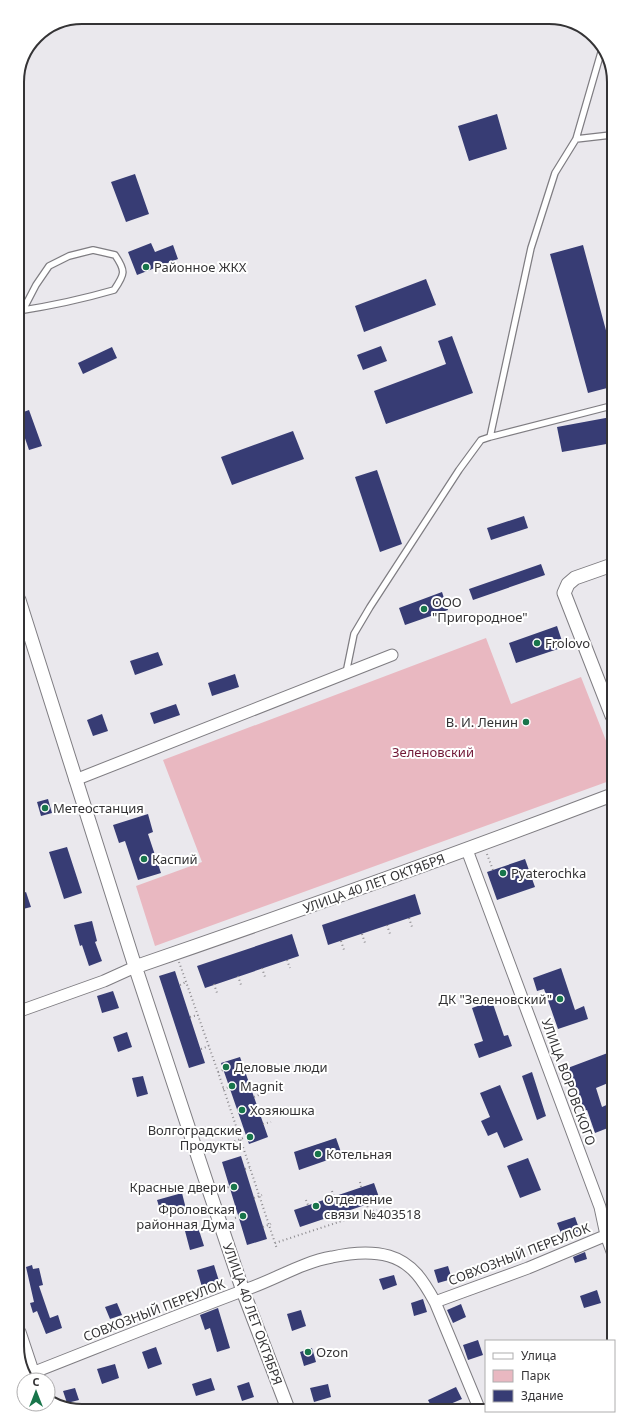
<svg xmlns="http://www.w3.org/2000/svg" width="631" height="1428" viewBox="0 0 631 1428" font-family="'Noto Sans',sans-serif">
<rect width="100%" height="100%" fill="#eae8ed"/>
<!-- green -->
<path fill="#e9b8c1" d="M486,638l25,66 70,-27 31,79v24l-457,166 -19,-60 66,-24 -39,-102z"/>
<!-- building -->
<path fill="#373c74" d="M497,114l10,35 -38,12 -11,-35z
M135,174l14,40 -23,8 -15,-40z
M151,243l4,9 18,-7 5,14 -41,16 -9,-23z
M583,245l28,104v38l-23,6 -38,-139z
M426,279l10,26 -72,27 -9,-26z
M452,336l21,57 -87,31 -12,-33 72,-27 -8,-23z
M381,346l6,15 -24,9 -6,-15z
M112,347l5,11 -34,16 -5,-11z
M29,410l13,36 -13,4 -11,-32v-4z
M611,417l1,26 -50,9 -5,-25z
M293,431l11,28 -72,26 -11,-28z
M377,470l25,74 -22,8 -25,-75z
M524,516l4,12 -37,12 -4,-12z
M541,564l4,11 -72,25 -4,-11z
M442,592l6,18 -43,15 -6,-17z
M557,626l7,21 -48,16 -7,-20z
M158,652l5,13 -28,10 -5,-14z
M235,674l4,13 -27,9 -4,-13z
M176,704l4,11 -26,9 -4,-11z
M102,714l6,17 -15,5 -6,-16z
M48,799l4,14 -11,3 -4,-14z
M148,814l5,18 -5,2 13,39 -23,7 -13,-39 -6,2 -6,-18z
M67,847l15,46 -18,6 -15,-47z
M525,859l10,28 -38,13 -10,-28z
M26,892l5,15 -12,3v-15z
M415,894l6,20 -93,31 -6,-20z
M92,921l5,20 -2,1 7,19 -13,5 -7,-21 -2,1 -6,-21z
M292,934l7,22 -94,32 -8,-22z
M561,968l14,42 9,-4 4,13 -30,10 -14,-40 -7,2 -4,-13z
M175,971l30,92 -16,5 -30,-92z
M113,991l6,17 -17,5 -5,-17z
M492,1001l12,35 4,-1 4,11 -33,12 -5,-14 9,-3 -11,-33z
M127,1032l5,15 -14,5 -5,-15z
M613,1051v30l-17,7 6,19 11,-5v24l-18,7 -8,-23 -3,1 -5,-17 -3,2 -11,-27z
M240,1057l28,80 -19,7 -28,-81z
M532,1072l14,44 -9,4 -15,-44z
M143,1076l5,18 -11,3 -5,-19z
M500,1085l23,55 -19,8 -7,-16 -9,4 -7,-15 9,-4 -10,-24z
M336,1138l6,17 -43,15 -5,-18z
M241,1156l26,83 -20,6 -25,-83z
M528,1158l13,32 -21,8 -13,-32z
M374,1183l6,17 -80,27 -6,-17z
M182,1193l4,16 -24,7 -5,-16z
M575,1217l5,14 -18,5 -5,-13z
M198,1227l6,19 -14,4 -5,-19z
M585,1252l2,7 -12,4 -2,-6z
M32,1265l1,4 6,-1 4,17 -4,1 11,32 8,-3 4,13 -16,6 -9,-23 -4,2 -3,-10 4,-1 -8,-35z
M214,1265l5,16 -17,6 -5,-17z
M448,1266l4,13 -14,4 -4,-13z
M394,1275l3,10 -14,5 -4,-11z
M597,1290l4,13 -17,5 -4,-12z
M423,1299l4,13 -13,4 -3,-13z
M117,1303l5,12 -12,4 -5,-12z
M461,1304l5,13 -13,6 -6,-13z
M218,1308l12,40 -13,4 -7,-24 -5,2 -5,-15z
M301,1310l5,16 -14,5 -5,-17z
M478,1340l5,15 -15,5 -5,-15z
M156,1347l6,17 -14,5 -6,-17z
M312,1348l4,14 -12,4 -4,-14z
M115,1364l4,14 -17,6 -5,-15z
M211,1378l4,12 -19,6 -4,-12z
M249,1382l5,15 -12,4 -5,-15z
M328,1384l3,13 -17,5 -4,-14z
M456,1387l6,12 -21,9h-9l-4,-8z
M75,1388l4,12 -12,3 -4,-12z"/>
<g fill="none" stroke-linecap="round" stroke-linejoin="round">
<!-- service casing -->
<g stroke="#7f7d82" stroke-width="8">
<path id="service" d="M576,139l35,-4
M18,311c32,-5 65,-12 96,-21 11,-16 12,-19 1,-35l-22,-5 -24,6 -20,10 -13,19 -13,25
M490,437l121,-31
M346,673l8,-39 16,-27 89,-137 22,-30 9,-3 41,-189 24,-75 21,-34 26,-90"/>
</g>
<!-- minor casing -->
<g stroke="#7f7d82" stroke-width="13">
<path id="minor" d="M75,780l317,-125
M467,850l133,357 6,28 8,22
M20,1011l84,-30 31,-14
M435,1302l93,-34 86,-36
M20,1332l16,48
M27,1375c74,-29 148,-59 223,-87 28,-10 53,-26 82,-31 18,-4 40,-6 57,-1 24,7 35,26 46,46l44,106"/>
</g>
<!-- tertiary casing -->
<g stroke="#7f7d82" stroke-width="15">
<path id="tertiary" d="M612,565l-37,13 -7,6 -4,9 48,123
M19,600l114,360 77,233 33,98 45,118
M135,967c160,-55 319,-112 477,-172"/>
</g>
<!-- path -->
<path stroke="#8d8b8f" stroke-width="2" stroke-dasharray="1 3" stroke-linecap="butt" d="M487,854l6,16
M409,918l3,9
M387,925l3,9
M362,934l3,9
M341,941l3,9
M287,960l3,8
M179,962l39,110 59,177
M262,968l3,9
M238,976l3,9
M214,984l3,9
M180,985l6,-3
M190,1017l8,-2
M201,1049l8,-3
M245,1070l7,-3
M218,1072l5,-2
M223,1089l6,-2
M254,1097l7,-3
M263,1124l8,-2
M227,1144l19,-7
M245,1169l7,-2
M360,1182l1,5
M220,1190l9,-3
M332,1191l2,6
M254,1198l8,-3
M306,1200l2,5
M369,1212l8,-2
M235,1218l4,-1
M263,1227l8,-3
M275,1243l94,-31 -2,-7"/>
<!-- service -->
<use href="#service" stroke="#fff" stroke-width="5.5"/>
<!-- minor -->
<use href="#minor" stroke="#fff" stroke-width="11"/>
<!-- tertiary -->
<use href="#tertiary" stroke="#fff" stroke-width="13"/>
</g>
<!-- markers -->
<g fill="#18754b" stroke="#fff" stroke-width="1.5">
<circle cx="146" cy="267" r="4"/>
<circle cx="424" cy="609" r="4"/>
<circle cx="537" cy="643" r="4"/>
<circle cx="526" cy="722" r="4"/>
<circle cx="45" cy="808" r="4"/>
<circle cx="144" cy="859" r="4"/>
<circle cx="503" cy="873" r="4"/>
<circle cx="560" cy="999" r="4"/>
<circle cx="226" cy="1067" r="4"/>
<circle cx="232" cy="1086" r="4"/>
<circle cx="242" cy="1110" r="4"/>
<circle cx="250" cy="1137" r="4"/>
<circle cx="318" cy="1154" r="4"/>
<circle cx="234" cy="1187" r="4"/>
<circle cx="316" cy="1206" r="4"/>
<circle cx="243" cy="1216" r="4"/>
<circle cx="308" cy="1352" r="4"/>
</g>
<g text-anchor="middle" stroke-width="4" stroke-linejoin="round" paint-order="stroke">
<!-- poi labels -->
<g font-size="13" fill="#343335" stroke="#fff" text-anchor="start">
<text x="154" y="272">Районное ЖКХ</text>
<text x="432" y="607">ООО<tspan x="432" dy="15">"Пригородное"</tspan></text>
<text x="545" y="648">Frolovo</text>
<text x="518" y="727" text-anchor="end">В. И. Ленин</text>
<text x="53" y="813">Метеостанция</text>
<text x="152" y="864">Каспий</text>
<text x="511" y="878">Pyaterochka</text>
<text x="552" y="1004" text-anchor="end">ДК "Зеленовский"</text>
<text x="234" y="1072">Деловые люди</text>
<text x="240" y="1091">Magnit</text>
<text x="250" y="1115">Хозяюшка</text>
<text x="242" y="1135" text-anchor="end">Волгоградские<tspan x="242" dy="15">Продукты</tspan></text>
<text x="326" y="1159">Котельная</text>
<text x="226" y="1192" text-anchor="end">Красные двери</text>
<text x="324" y="1204">Отделение<tspan x="324" dy="15">связи №403518</tspan></text>
<text x="235" y="1214" text-anchor="end">Фроловская<tspan x="235" dy="15">районная Дума</tspan></text>
<text x="316" y="1357">Ozon</text>
</g>
<!-- park labels -->
<g font-size="13" fill="#711836" stroke="#fff">
<text x="433" y="757">Зеленовский</text>
</g>
<!-- street labels -->
<g font-size="13" fill="#343335" stroke="#fff">
<text transform="translate(374 883) rotate(-20)" y="5">УЛИЦА 40 ЛЕТ ОКТЯБРЯ</text>
<text transform="translate(569 1082) rotate(70)" y="5">УЛИЦА ВОРОВСКОГО</text>
<text transform="translate(519 1254) rotate(-21)" y="5">СОВХОЗНЫЙ ПЕРЕУЛОК</text>
<text transform="translate(154 1310) rotate(-21)" y="5">СОВХОЗНЫЙ ПЕРЕУЛОК</text>
<text transform="translate(253 1314) rotate(70)" y="5">УЛИЦА 40 ЛЕТ ОКТЯБРЯ</text>
</g>
</g>
<!-- crop -->
<path d="M0 0H631V1428H0ZM82 24H549A58 58 0 0 1 607 82V1346A58 58 0 0 1 549 1404H82A58 58 0 0 1 24 1346V82A58 58 0 0 1 82 24Z" fill="#fff" fill-rule="evenodd"/>
<path fill="none" stroke="#343335" stroke-width="2" d="M82 24H549A58 58 0 0 1 607 82V1346A58 58 0 0 1 549 1404H82A58 58 0 0 1 24 1346V82A58 58 0 0 1 82 24Z"/>
<!-- legend -->
<rect x="485" y="1340" width="130" height="72" fill="#ffffff" stroke="#aeadae"/>
<rect x="493" y="1353" width="20" height="6" fill="#ffffff" stroke="#aeadae"/>
<text x="521" y="1360" font-size="12" fill="#343335">Улица</text>
<rect x="493" y="1370" width="20" height="12" fill="#e9b8c1" stroke="#aeadae"/>
<text x="521" y="1380" font-size="12" fill="#343335">Парк</text>
<rect x="493" y="1390" width="20" height="12" fill="#373c74" stroke="#aeadae"/>
<text x="521" y="1400" font-size="12" fill="#343335">Здание</text>
<!-- north arrow -->
<g transform="translate(36 1392)"><circle r="19" fill="#ffffff" stroke="#aeadae"/>
<path d="M0-3L7 15L0 10L-7 15Z" fill="#18754b"/>
<text y="-6" font-size="11" font-weight="bold" text-anchor="middle" fill="#343335">С</text>
</g>
</svg>
